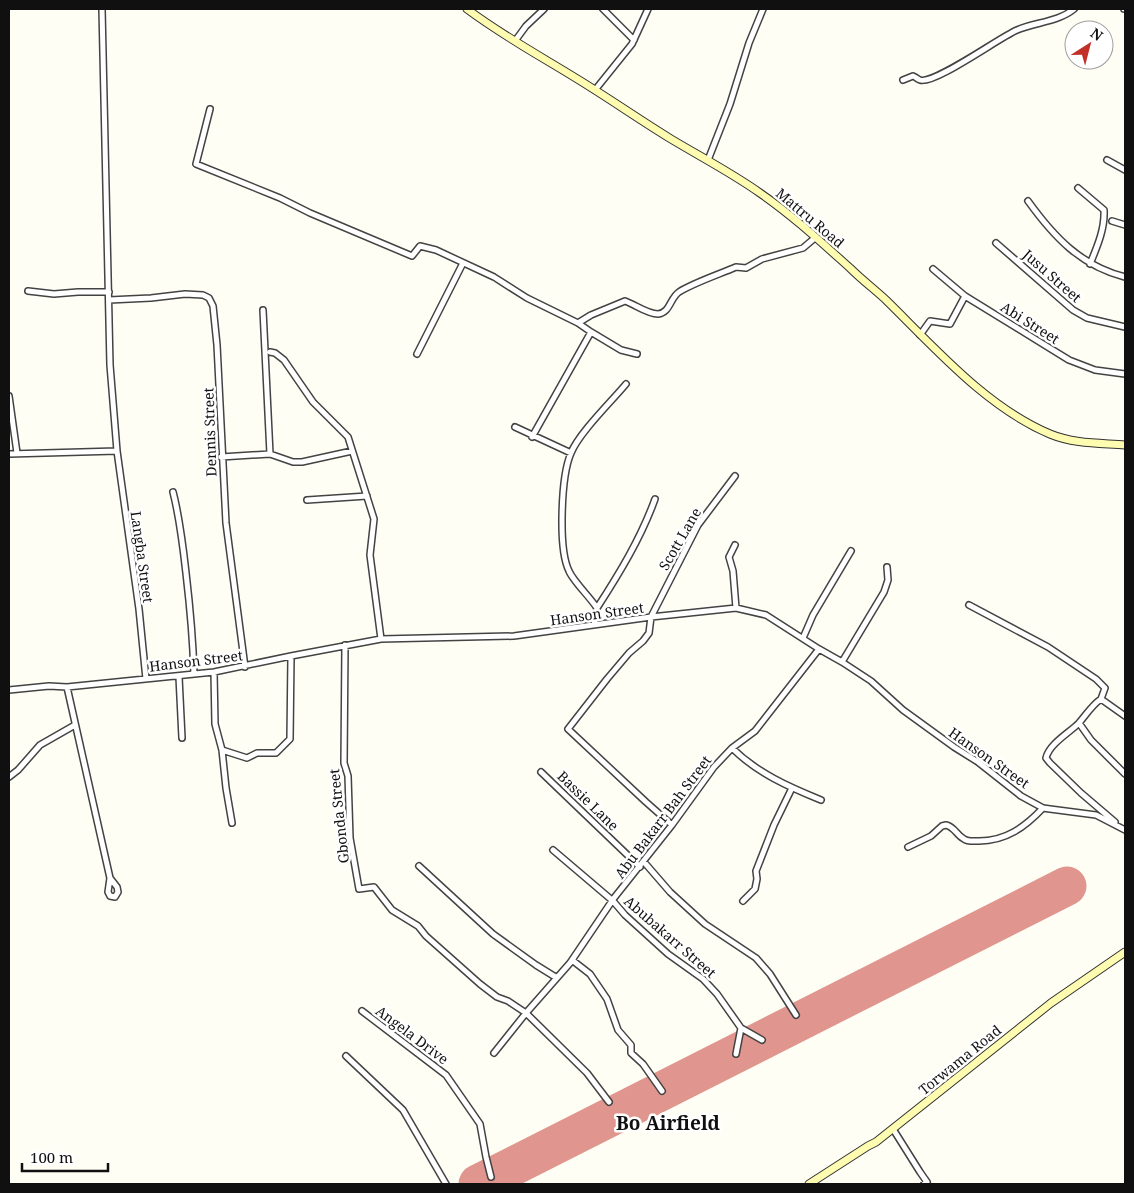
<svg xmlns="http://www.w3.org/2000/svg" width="1134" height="1193" viewBox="0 0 1134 1193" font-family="'Noto Serif',serif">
<rect width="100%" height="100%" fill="#fffef4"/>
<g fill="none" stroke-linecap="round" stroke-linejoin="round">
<!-- runway -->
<path stroke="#e0968e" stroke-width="39" d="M478,1184l589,-298"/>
<!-- minor casing -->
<g stroke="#434343" stroke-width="8">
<path id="minor" d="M102,9l8,356 7,86
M603,9l31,31
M1124,9h1
M515,41l11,-15 18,-17
M903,80l10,-4c3,1 4,3 7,4 14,5 80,-43 97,-50 19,-8 41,-8 57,-21
M595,90l37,-46 16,-35
M210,109l-14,55 84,34 30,15 102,43 8,-10 16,4 58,27 33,21 51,25
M708,160l22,-56 19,-61 14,-34
M1107,160l18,10
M1078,188l26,22c1,19 -7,37 -14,54
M1028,201c26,36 53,65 97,76
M1112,221l13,4
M996,243l77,67 14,8 38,9
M933,269l32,27 104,64 26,10 30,4
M28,291l26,3 24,-2h31
M109,300l42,-2 34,-4 18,1 6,3 4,8 4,39 9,178 19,144
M263,310l7,144
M591,332l30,18 16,4
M920,335l10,-14 20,3 15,-28
M270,352l5,1 9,7 29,42 35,35 26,82 -4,36 11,84
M417,354l46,-91
M9,396l8,57
M515,427l56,26
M532,437l59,-105 -13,-9 13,-8 34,-14c11,4 22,13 33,13 12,-1 12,-16 21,-22 14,-9 41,-18 57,-25l10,1 16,-9 41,-11 13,-11
M9,454l108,-3 22,158 7,70
M221,457l49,-3 23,8h9l50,-11
M173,492c7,27 10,54 13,81 4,34 7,67 8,101
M307,500l60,-4
M735,545l-6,12 4,14 3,37
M969,605l79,42 48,32 9,9 -4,11
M597,608c22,-34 44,-70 58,-109
M594,625l3,-17c-7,-11 -24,-27 -28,-37 -11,-22 -8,-95 2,-118 8,-20 40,-51 55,-69
M803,638l10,-23 38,-64
M345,645l-1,118 4,13 2,62 9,51 15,-2 18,23 26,16 8,10 54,48 17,13 11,4 18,12 61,60 22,29
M842,662l42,-70 4,-12 -1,-13
M214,672l1,52 7,26 4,38 6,35
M179,677l3,61
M67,687l43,191 -2,14 2,4 5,1 3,-5 -1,-5 -7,-9
M9,690l40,-4 18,1 147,-15 77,-16 90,-17 133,-3 137,-19 85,-9 30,7 53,34 23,13 29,19 32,29 51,37 24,15 43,34 22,12 7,1 46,6 29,15
M1079,723l12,17 34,34
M732,748c25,25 57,39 89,52
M222,750l25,8 10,-5h19l14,-14 1,-83
M541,772l99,95
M9,777l9,-7 22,-25 35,-20
M1115,822l-34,-29 -31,-30 -4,-5c3,-14 23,-25 33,-35 7,-8 13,-18 22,-24l24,17
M672,825l-26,-23 -78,-73 39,-50 22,-26 14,-12 6,-8 2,-16 47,-92 37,-49
M908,847l23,-11 11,-10 4,-1c9,2 10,10 18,14 4,3 10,2 15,2 27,0 46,-14 64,-33
M553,850l60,51 12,14 43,39 35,25 14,15 24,34
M644,862l26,30 35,32 51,34 14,16 26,41
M419,866l74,68 43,31 21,13
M743,901l12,-12 2,-10 -1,-8 18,-46 18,-37
M572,960l18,14 17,25 11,31 13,15v8l12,11 19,27
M362,1011l84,64 34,49 6,33 5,20
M494,1053l32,-40 44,-50 44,-65 58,-73 42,-58 18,-19 23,-17 64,-82
M736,1054l5,-26 21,12
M346,1056l57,54 43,74
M893,1129l27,43 7,10 -3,2"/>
</g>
<!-- secondary casing -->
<g stroke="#323232" stroke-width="9">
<path id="secondary" d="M467,9c36,27 75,48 112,71 31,19 61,40 92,59 30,18 61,34 89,54 32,22 61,49 90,75 11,11 24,21 36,32 49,48 100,107 164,134 24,10 50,9 75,11
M809,1184l59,-38 8,-4 175,-139 74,-51"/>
</g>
<!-- minor -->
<use href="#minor" stroke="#fff" stroke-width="5"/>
<!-- secondary -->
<use href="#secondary" stroke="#fefcb0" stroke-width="7"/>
</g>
<g text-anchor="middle" stroke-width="5" stroke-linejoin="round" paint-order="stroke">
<!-- street labels -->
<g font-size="14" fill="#101010" stroke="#fff">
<text transform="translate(810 218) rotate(40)" y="5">Mattru Road</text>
<text transform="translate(1052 276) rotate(41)" y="5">Jusu Street</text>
<text transform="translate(1030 323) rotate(32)" y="5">Abi Street</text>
<text transform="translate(210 432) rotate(-92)" y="5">Dennis Street</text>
<text transform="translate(680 539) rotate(-60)" y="5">Scott Lane</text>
<text transform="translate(142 557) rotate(82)" y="5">Langba Street</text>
<text transform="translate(597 614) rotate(-8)" y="5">Hanson Street</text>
<text transform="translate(196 661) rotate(-7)" y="5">Hanson Street</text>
<text transform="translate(989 758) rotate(35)" y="5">Hanson Street</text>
<text transform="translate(588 801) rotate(44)" y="5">Bassie Lane</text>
<text transform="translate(339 816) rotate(-96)" y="5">Gbonda Street</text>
<text transform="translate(663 817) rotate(-53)" y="5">Abu Bakarr Bah Street</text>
<text transform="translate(670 937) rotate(41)" y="5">Abubakarr Street</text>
<text transform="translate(412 1035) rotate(37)" y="5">Angela Drive</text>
<text transform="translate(960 1060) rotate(-39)" y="5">Torwama Road</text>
</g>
<!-- district labels -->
<g font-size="19" font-weight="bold" fill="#101010" stroke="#fff">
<text x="668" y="1130">Bo Airfield</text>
</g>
</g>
<!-- border -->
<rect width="1134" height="1193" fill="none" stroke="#101010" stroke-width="20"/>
<!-- north arrow -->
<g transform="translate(1089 45) rotate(36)"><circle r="24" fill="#ffffff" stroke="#9f9f9f"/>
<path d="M0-4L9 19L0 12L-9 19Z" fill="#c12f28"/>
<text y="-8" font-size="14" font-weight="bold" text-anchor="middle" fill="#101010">N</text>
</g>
<!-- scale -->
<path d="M22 1163v8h86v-8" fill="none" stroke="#101010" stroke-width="2.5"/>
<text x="30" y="1163" font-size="15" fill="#101010" stroke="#ffffff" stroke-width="4" paint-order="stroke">100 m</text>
</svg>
